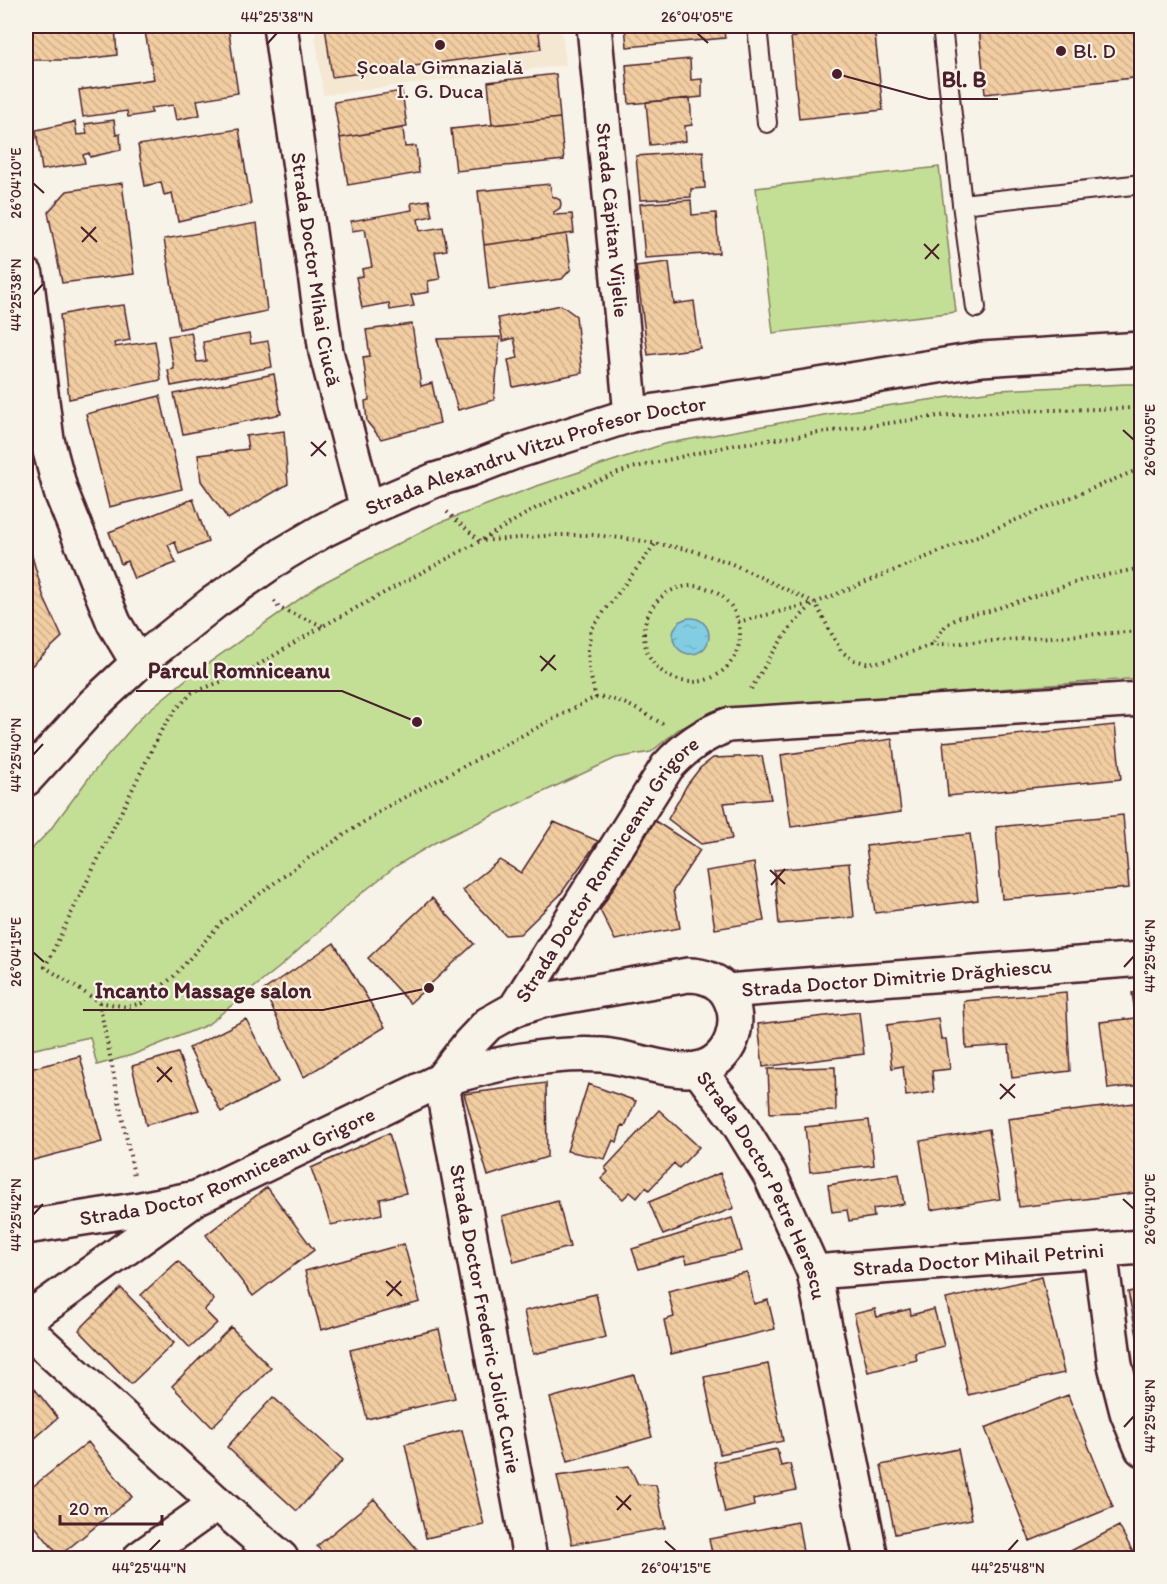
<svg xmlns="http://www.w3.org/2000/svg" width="1167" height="1584" viewBox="0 0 1167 1584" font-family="Itim,sans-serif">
<defs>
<pattern id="water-ripples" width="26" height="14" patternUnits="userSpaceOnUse" patternTransform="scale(1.5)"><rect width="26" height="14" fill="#82cde2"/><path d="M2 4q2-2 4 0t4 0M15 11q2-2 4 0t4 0" fill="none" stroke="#72b0c2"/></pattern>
<pattern id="building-back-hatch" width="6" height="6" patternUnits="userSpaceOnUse" patternTransform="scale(1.5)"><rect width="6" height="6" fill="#f1cda1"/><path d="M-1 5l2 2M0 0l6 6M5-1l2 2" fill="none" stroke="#d0b08b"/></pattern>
</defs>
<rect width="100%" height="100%" fill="#f7f3e8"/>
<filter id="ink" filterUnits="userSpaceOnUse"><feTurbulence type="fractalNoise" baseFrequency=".0167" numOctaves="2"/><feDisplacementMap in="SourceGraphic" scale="12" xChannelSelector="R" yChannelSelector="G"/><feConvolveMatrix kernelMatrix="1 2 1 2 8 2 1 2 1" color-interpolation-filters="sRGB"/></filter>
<g filter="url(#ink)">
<!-- built -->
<path fill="#f5e8d3" d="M314,26h247l5,39 -243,30z"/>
<!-- park -->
<path fill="#c3df96" stroke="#867f60" stroke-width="1.5" d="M939,167l17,145 -183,21 -17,-145z
M1126,384h15v294l-374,29 -48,7 -40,15 -28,23 -35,6 -180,84 -40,24 -39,31 -76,69 -74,59 -75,30 -35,10 -7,-28 -64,14v-196l24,-25 41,-55 52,-60 47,-39 131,-92 115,-60 98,-37 130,-43 165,-30 170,-24z"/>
<!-- water -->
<path fill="url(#water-ripples)" stroke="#6c8799" stroke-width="1.5" d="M673 636a18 18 0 1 1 36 0a18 18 0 1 1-36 0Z"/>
<!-- building -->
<path fill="url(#building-back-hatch)" stroke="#4a1f2b" stroke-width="1.5" d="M26,26h89l2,29 -40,5h-51z
M191,26h37l10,67 -41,7 3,15 -24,5 -3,-15 -23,3 2,5 -24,4 -1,-6 -44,6 -4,-27 75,-11 -9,-47z
M325,26h213l3,23 -209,28z
M625,26h98l2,12 -98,9z
M795,26h79l9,84 -84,9 -8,-82h5z
M979,26h163v51l-157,17z
M690,59l1,21 11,-1v18l-73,7 -3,-39z
M556,74l4,44 -68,7 -4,-43z
M402,91l5,36 -67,11 -6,-36z
M690,98l2,27 -7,1 1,15 -36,4 -4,-43z
M560,118l4,42 -108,11 -5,-42z
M114,120l2,15 4,-1 1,16 -31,7 -1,-4 -6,2 2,8 -43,7 -6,-40 39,-8 2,13 10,-1 -2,-10z
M403,128l2,19 11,-1 3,27 -71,12 -8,-47z
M239,129l12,75 -73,17 -6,-28 -8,2 -3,-13 -16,4 -7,-41z
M703,151l2,37 -14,1v8l-51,3 -4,-44z
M122,183l12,91 -72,9 -14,-71 19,-21z
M550,184l2,12 8,4 1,4 -1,4 -6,4v3l18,-1 2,19 -90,12 -6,-54z
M429,200l3,16 -14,3 2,12 23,-4 4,23 -12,2 5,27 -12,2 1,11 -18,3 3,11 -24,4 -1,-7 -27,5 -6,-31 7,-1 -1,-7 10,-2 -7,-38 -13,2 -1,-10 61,-11 -1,-7z
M691,200l1,15 24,-2 3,40 -74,5 -5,-54z
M257,223l10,88 -88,18 -15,-90z
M566,234l5,35 -9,10 -73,10 -5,-44z
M669,262l5,42 20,-3 6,47 -52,7 -12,-89z
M124,305l6,35 -16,3 1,4 40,-6 6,39 -92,19 -9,-84 28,-6z
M561,305l15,11 6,57 -69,14 -5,-27 10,-2 -4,-20 -11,3 -5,-23z
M412,324l9,62 11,-3 8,40 -59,16 -14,-17 -2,-21 4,-1 -6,-43 7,-1 -4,-26z
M191,332l6,30 9,-1 -3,-19 46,-8 2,10 17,-3 4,26 -101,19 -3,-16 6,-1 -6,-33z
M500,337l-6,63 -36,10 -21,-71z
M274,374l7,40 -98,20 -9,-40z
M160,396l22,93 -73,18 -23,-93z
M284,431l4,53 -60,35 -27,-38 -3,-26 50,-6 -2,-13z
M193,499l15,43 -29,12 -4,-12 -7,3 8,18 -42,16 -7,-18 -6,3 -12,-32z
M30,549l14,49 18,39 -36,34v-121z
M1115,725l6,54 -173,17 -5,-54z
M892,739l9,73 -110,15 -10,-72z
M762,756l9,43 -47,4 8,36 -31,5 -33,-25 19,-34 13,-17 13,-10z
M1123,815l6,73 -127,11 -6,-72z
M655,821l45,29 -27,41 7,37 -65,12 -15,-30z
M554,822l44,19 -38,54 -40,39 -15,1 -43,-45 38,-30 21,13z
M970,834l8,66 -103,13 -9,-67z
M754,863l10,58 -49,8 -9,-58z
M849,863l5,54 -75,7 -5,-54z
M432,898l42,46 -64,59 -42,-45z
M334,943l51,84 -81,50 -40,-87z
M1066,992l4,79 -58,7 -3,-33 -43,3 -2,-47z
M1142,992v93l-34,4 -8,-67 36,-4 -4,-25z
M859,1012l5,42 -101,13 -5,-43z
M938,1018l3,21h5l4,30 -18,2 2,21 -28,4 -3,-30 -11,2 -5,-43z
M246,1019l32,63 -57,30 -32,-64z
M178,1053l21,57 -53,15 -14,-59z
M80,1056l22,86 -76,20v-92z
M835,1067l1,44 -66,2 -2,-44z
M546,1083l1,74 -59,19 -24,-82z
M588,1084l48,17 -11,25 -3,-1 -5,17 -4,-2 -8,19 -38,-8z
M1134,1103l8,62v27l-123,15 -11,-88z
M659,1110l40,37 -20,21 -5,-5 -25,27 -3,-3 -9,11 -7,-6 -7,7 -22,-20 7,-7 -3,-4z
M869,1120l5,45 -64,7 -5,-45z
M989,1129l11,70 -69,11 -11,-69z
M389,1133l17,60 -26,6 2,15 -51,11 -20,-57z
M720,1173l14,35 -71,27 -14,-33z
M899,1174l5,30 -31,5 1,8 -25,4 -2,-11 -15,2 -4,-27z
M267,1187l47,63 -61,46 -47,-61z
M558,1201l12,46 -56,15 -12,-46z
M732,1218l10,33 -55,12 -2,-7 -46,13 -7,-20z
M404,1244l16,58 -99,28 -16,-59z
M178,1261l36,39 -10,10 13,13 -27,25 -49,-53z
M747,1272l7,32 14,-4 7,29 -104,25 -7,-34 10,-3 -6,-26z
M1042,1277l22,96 -96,22 -22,-96z
M121,1288l53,55 -43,41 -52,-54z
M1142,1289v51h-4l-10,-48z
M596,1294l10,43 -73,17 -9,-43z
M875,1309l2,8 33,-8 1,6 23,-6 10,37 -29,7 2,7 -49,12 -14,-58z
M231,1327l40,41 -59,59 -40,-41z
M439,1329l16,69 -88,21 -17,-69z
M768,1364l15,77 -63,13 -16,-77z
M634,1375l18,62 -84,24 -18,-63z
M26,1378l32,40 -32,28z
M1068,1395l45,112 -83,34 -45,-113z
M273,1397l70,63 -46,51 -70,-64z
M462,1430l22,95 -58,13 -21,-94z
M88,1442l44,55 -73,59 -33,-41v-23z
M777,1449l4,17 9,-2 6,26 -43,9 1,7 -29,7 -11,-51z
M958,1449l14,70 -77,15 -14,-69z
M629,1466l9,18 18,1 9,43 -93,16 -15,-68z
M374,1499l49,57 -3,2h-93l-10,-12z
M798,1522l6,36h-91l-4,-19z
M1119,1526l17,32h-79z"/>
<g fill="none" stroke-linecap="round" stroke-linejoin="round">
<!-- service casing -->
<g stroke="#4a1f2b" stroke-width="22">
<path id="service" d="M757,26l10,97
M942,26l20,178 180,-20
M962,204l14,104"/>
</g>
<!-- minor casing -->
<g stroke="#4a1f2b" stroke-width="38">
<g id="minor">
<path id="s1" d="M280,26l46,326 41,157"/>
<path id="s2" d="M594,26l37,389"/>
<path d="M26,275l21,165 14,52 53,131 24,40"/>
<path id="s3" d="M26,779l68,-75 44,-41 75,-60 72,-50 39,-23 43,-21 68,-29 33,-10 44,-17 119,-38 351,-56 160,-10"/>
<path id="s4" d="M726,991l416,-32"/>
<path id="s5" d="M698,1069l37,49 35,57 44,97 57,286"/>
<path d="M441,1080c52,-16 106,-28 161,-25 28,2 69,19 95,14 34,-7 48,-47 30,-76 -9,-13 -24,-18 -39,-18l-143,25 -30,9"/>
<path id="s6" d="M441,1080l89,478"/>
<path id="s7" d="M26,1227l115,-18 55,-11 245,-118 29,-37 18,-19 27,-15 152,-242c18,-20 36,-33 61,-42l414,-26"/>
<path d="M1100,1250l15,115 12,47 15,37"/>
<path id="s8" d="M814,1272l328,-25"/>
<path d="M26,1320l162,-116"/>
<path d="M26,1329l191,174 64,55"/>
<path d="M140,1558l77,-55"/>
</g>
</g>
<!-- path -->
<path stroke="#4a1f2b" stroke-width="4" stroke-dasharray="1.5 4.5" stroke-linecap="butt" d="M447,512l33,29 75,-6h38l38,4 60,11 39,13 85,40 26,48 12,9 13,3 20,-2 45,-16 15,-20 14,-8 29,-6 97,-32 56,-11
M644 634a48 48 0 1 1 96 0a48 48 0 1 1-96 0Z
M274,601l5,7 44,18
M738,622l76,-19
M931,645l211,-14
M751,689c19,-31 35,-62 64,-86l327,-135
M596,698l-7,-29 -1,-19 3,-21 65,-86
M663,724c-19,-10 -45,-29 -67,-26 -5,1 -10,4 -14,6l-192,101 -86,56 -82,61 -48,54 -32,27 -15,4 -28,-5 -54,-35 117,-238 15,-21 15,-15 56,-22 75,-45 157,-85 56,-33 44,-21 52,-19 101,-23 206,-29 69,-5 134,-3
M99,1002l35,173"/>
<!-- service -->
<use href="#service" stroke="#f7f3e8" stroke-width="18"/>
<!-- minor -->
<use href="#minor" stroke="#f7f3e8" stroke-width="33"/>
</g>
</g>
<!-- ticks -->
<path fill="none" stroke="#4a1f2b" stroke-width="2" d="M697,33l11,10M267,44l10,-11M33,183l11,10M81,227l16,15M82,242l14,-15M924,244l15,15M925,259l14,-15M33,295l10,-11M1123,430l11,10M311,442l15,14M311,456l15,-15M540,656l16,14M541,671l14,-16M33,755l10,-11M770,870l15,14M771,885l14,-16M33,952l11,10M1124,967l10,-11M157,1067l15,15M157,1082l15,-15M1000,1084l15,14M1000,1099l15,-15M1123,1199l11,10M33,1215l10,-11M386,1281l16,15M387,1296l14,-15M1124,1427l10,-11M616,1496l15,14M617,1510l14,-15M665,1541l11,10M149,1551l11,-11M1008,1551l10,-11"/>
<!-- markers -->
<g fill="#4a1f2b" stroke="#f7f3e8" stroke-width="2">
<circle cx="440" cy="45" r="6"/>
<circle cx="1061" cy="51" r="6"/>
</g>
<g text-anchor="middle" stroke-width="4.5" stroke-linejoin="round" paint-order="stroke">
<!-- poi labels -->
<g font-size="21" fill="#4a1f2b" stroke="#f7f3e8" text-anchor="start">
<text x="1073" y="58">Bl. D</text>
<text x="440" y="74" text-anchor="middle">Școala Gimnazială<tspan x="440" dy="24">I. G. Duca</tspan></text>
</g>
<!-- street labels -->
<g font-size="21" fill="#4a1f2b" stroke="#f7f3e8">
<text dy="7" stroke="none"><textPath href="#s2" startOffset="195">Strada Căpitan Vijelie</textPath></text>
<text dy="7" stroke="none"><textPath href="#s1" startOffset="246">Strada Doctor Mihai Ciucă</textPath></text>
<text dy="7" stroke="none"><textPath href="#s3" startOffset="616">Strada Alexandru Vitzu Profesor Doctor</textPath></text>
<text dy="7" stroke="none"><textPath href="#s7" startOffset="716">Strada Doctor Romniceanu Grigore</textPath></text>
<text dy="7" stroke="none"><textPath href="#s4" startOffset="171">Strada Doctor Dimitrie Drăghiescu</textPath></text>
<text dy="7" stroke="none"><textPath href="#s7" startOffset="212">Strada Doctor Romniceanu Grigore</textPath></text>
<text dy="7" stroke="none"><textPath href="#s5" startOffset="134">Strada Doctor Petre Herescu</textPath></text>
<text dy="7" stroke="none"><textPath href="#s8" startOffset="165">Strada Doctor Mihail Petrini</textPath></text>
<text dy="7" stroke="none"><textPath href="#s6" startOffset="243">Strada Doctor Frederic Joliot Curie</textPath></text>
</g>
</g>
<!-- callouts -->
<path fill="none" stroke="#4a1f2b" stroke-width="2" d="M837 74L929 99H998M417 722L342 691H136M429 988L323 1010H83"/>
<g fill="#4a1f2b" stroke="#f7f3e8" stroke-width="2">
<circle cx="837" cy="74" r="6"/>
<circle cx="417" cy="722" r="6"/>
<circle cx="429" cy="988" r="6"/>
</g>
<g font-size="22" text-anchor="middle" font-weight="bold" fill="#4a1f2b" stroke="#f7f3e8" stroke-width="4.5" stroke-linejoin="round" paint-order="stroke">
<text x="964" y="87">Bl. B</text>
<text x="239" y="678">Parcul Romniceanu</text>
<text x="203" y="998">Incanto Massage salon</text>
</g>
<!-- margin -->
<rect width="1167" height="1584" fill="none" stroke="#f7f3e8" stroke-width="66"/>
<!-- scale -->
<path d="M60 1515v9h102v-9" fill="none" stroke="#4a1f2b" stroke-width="3"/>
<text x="69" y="1515" font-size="18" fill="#4a1f2b" stroke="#f7f3e8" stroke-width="4.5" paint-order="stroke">20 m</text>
<rect x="33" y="33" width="1101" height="1518" fill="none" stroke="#4a1f2b" stroke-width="2"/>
<g font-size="15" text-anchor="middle" fill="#4a1f2b">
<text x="277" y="22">44°25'38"N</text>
<text x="697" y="22">26°04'05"E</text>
<text transform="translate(16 183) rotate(-90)" y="5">26°04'10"E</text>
<text transform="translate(16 295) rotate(-90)" y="5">44°25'38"N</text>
<text transform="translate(1150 440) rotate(-90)" y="5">26°04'05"E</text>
<text transform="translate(16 755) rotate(-90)" y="5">44°25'40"N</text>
<text transform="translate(16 952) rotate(-90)" y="5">26°04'15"E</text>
<text transform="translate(1150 956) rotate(-90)" y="5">44°25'46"N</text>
<text transform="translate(1150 1209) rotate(-90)" y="5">26°04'10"E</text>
<text transform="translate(16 1215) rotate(-90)" y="5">44°25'42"N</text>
<text transform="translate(1150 1416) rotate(-90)" y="5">44°25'48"N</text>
<text x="149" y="1573">44°25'44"N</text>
<text x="676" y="1573">26°04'15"E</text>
<text x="1008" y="1573">44°25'48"N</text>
</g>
</svg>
